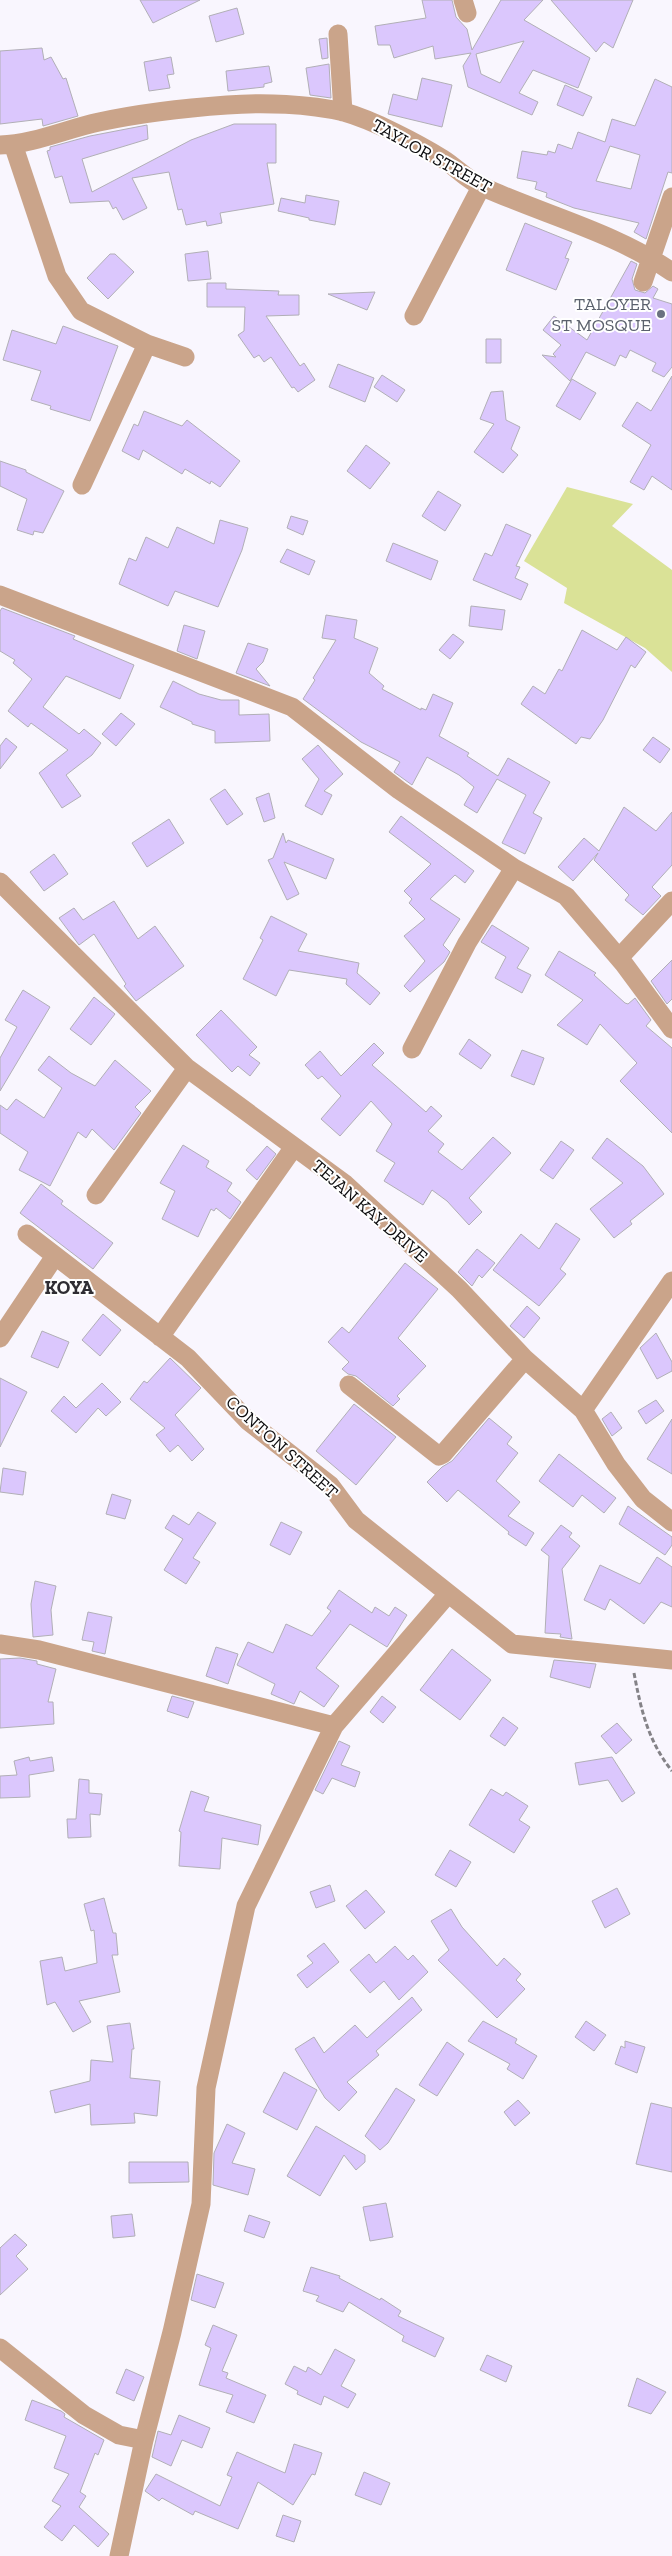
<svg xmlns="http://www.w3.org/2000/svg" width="672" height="2556" viewBox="0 0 672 2556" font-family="'Zilla Slab',serif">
<rect width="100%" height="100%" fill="#f9f6fe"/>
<!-- green -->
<path fill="#dae297" d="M567,487l66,17 -21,22 60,44v102l-27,-24 -81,-45 3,-15 -43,-27z"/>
<!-- building -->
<path fill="#dbc7fd" stroke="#b1afb6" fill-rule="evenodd" d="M140,0h60l-47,23z
M422,0h30l4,17 11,12 5,21 29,-50h42l-19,20 66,38 -12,30 -45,-18 -14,23 19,9 -6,13 -64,-28 -5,-21 8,-13 -36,6 -2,-13 -39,12 -4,-13h-12l-3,-19 51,-8zM524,41l-24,42 -19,-9 -5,-20z
M551,0h82l-20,48 -9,-6 -8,10z
M237,8l7,26 -28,8 -7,-26z
M327,38l1,20 -6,1 -3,-20z
M42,48l2,12 7,-3 12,22 3,-1 12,38 -35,10 -1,-7 -42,5v-73z
M171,57l3,17 -7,1 3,13 -21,3 -5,-29z
M329,64l2,34 -21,-3 -4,-27z
M269,66l3,16 -8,2v3l-36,4 -2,-20z
M422,78l30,7 -10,42 -54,-13 5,-20 24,6z
M655,79l17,8v86l-4,-1 -22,67 -12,-7 5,-9 -65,-15 -28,-11 1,-4 -12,-4 2,-7 -20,-4 5,-27 25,4 1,-4 7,2 3,-9 14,5 6,-17 27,10 7,-23 23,7zM610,146l30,9 -9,34 -35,-8z
M565,85l27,12 -9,19 -26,-11z
M234,124h42v39h-9l7,41 -54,9 2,10 -15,3 -1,-5 -20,4 -4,-16 -4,1 -9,-38 -37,6 15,30 -24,12 -7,-13 -3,2 -4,-8 -39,2 -8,-27 -7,2 -8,-27 3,-1v-3l40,-11 57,-11 1,14 -66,20 10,33 99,-52z
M306,195l33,6 -4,24 -26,-5v-2l-31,-7 3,-13 24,5z
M525,223l47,19 -7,16 4,1 -13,31 -50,-20z
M208,251l3,28 -23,2 -3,-27z
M110,254h5l19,18 -26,27 -21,-21z
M631,261l6,3 -5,15 3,11 10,3 8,-7 5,3 -5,9 19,6v63l-8,10 -12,-6 4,-8 -26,-13 -4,8 -6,-3 -5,11 -29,-14 -16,29 -28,-26 14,2 -3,-3 8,-9 -18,-15 11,-14 33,24z
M207,283h19v6l53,2 -1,4h21v20l-33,1 34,50 4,-3 11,17 -17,12 -4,-5 -2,1 -21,-31 -7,5 -5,-7 -5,3 -16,-23 6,-4 1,-24h-38z
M375,292l-8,18 -39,-16z
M63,326l55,20 -28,75 -40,-12 1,-3 -20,-6 10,-29 -38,-11 9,-30 44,14z
M486,339h15v24h-15z
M338,364l36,14 -9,24 -36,-15z
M382,375l23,15 -8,12 -23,-15z
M672,376v114l-20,-14 -8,14 -14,-8 21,-37 -29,-19 15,-24 14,9z
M572,379l24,14 -16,27 -24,-14z
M503,391l3,29 14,7 -9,22 7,6 -15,18 -29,-21 20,-28 -14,-5 11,-27z
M144,411l38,15 5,-6 53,41 -20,26 -9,-6 -1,3 -25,-15 -3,5 -39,-24 -4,10 -17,-9 12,-27 4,2z
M366,445l24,18 -20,26 -23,-18z
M0,461l26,9v2l38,19 -21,42 -9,-2 -1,4 -16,-5 10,-31 -27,-13z
M438,491l23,14 -16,26 -23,-15z
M291,516l17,5 -5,14 -16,-7z
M220,520l28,8 -6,22 -24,57 -43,-16 -7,15 -49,-22 10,-26 7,3 10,-24 22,11 9,-21 37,17z
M506,524l25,11 -15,31 4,1 -5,11 13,6 -7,16 -48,-20 12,-27 7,3z
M393,543l45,18 -7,19 -45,-19z
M287,549l28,12 -6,14 -29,-13z
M471,606l34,4 -3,20 -33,-4z
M2,608l73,28 -2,3 61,26 -14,34 -54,-23 -23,31 36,27 5,-5 17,14 -9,12 -26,20 15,21 -19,12 -23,-35 29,-23 -37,-27 -3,4 -20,-16 24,-32 -19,-16 2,-3 -15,-9v-40z
M326,615l31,5 -3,18 24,10 -9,25 15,13 -2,3 39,21v-2l5,2 7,-16 20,9 -14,33 30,17 -2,3 31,20 10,-18 42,24 -17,31 9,5 -17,36 -23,-11 24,-48 -29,-16 -20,34 -13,-8 10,-18 -15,-12 -32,-18 -15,28 -18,-13 6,-10 -39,-20 -58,-43 12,-19 -2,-2 23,-38 -14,-2z
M184,625l21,6 -8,28 -20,-8z
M582,630l35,20 9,-13 20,15 -11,16 -4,-3 -28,55 -13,19 -9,-2 -5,7 -55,-40 12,-18 12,8 14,-25 3,2z
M453,634l11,8 -14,17 -11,-9z
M248,643l20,6 -5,13 -7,7 14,17 -34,-13z
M173,681l26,13 22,6h18v15l30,-1 1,27 -55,2v-12l-23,-7v-2l-32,-15z
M121,713l14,11 -19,22 -14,-12z
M653,737l17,12 -10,14 -17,-13z
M6,738l11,9 -17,22v-23z
M318,745l25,29 -19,17 8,4 -10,20 -17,-9 14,-27 -17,-20z
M225,789l18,25 -16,11 -17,-26z
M269,793l6,25 -11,4 -8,-24z
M624,807l32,24 16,-19v53l-20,22 9,9 -18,19 -18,-15 4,-5 -35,-35 4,-7 -25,28 -15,-14 26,-29 15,13z
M401,816l73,55 -9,12 -10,-8 -25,24 30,20 -17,26 7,7 -6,10 -34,30 -6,-6 21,-25 -21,-25 21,-17 -16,-16 3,-4 -8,-8 27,-27 -42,-32z
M169,819l15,24 -37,24 -15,-24z
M283,833l3,10 2,-3 46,19 -8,20 -42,-17 15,32 -12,6 -19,-40 5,-2z
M54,854l14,20 -24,17 -14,-19z
M114,901l24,38 17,-13 29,40 -48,35 -12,-15 2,-2 -32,-50 -15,11 -20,-27 15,-10 9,12z
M271,916l36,18 -9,17 61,12 -2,10 23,20 -10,12 -24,-21 1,-5 -58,-9 -13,26 -33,-17 20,-39 -3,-2z
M492,925l37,23 -12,20 14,7 -9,18 -27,-15 11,-21 -25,-15z
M559,951l37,22 -2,2 31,28 3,1 7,-6 16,22 -5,6 26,22v85l-52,-52 17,-18 -37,-39 -13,21 -30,-20 26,-25 -38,-25z
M672,960v39l-5,5 -16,-23z
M23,990l27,17 -50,84v-33l17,-31 -12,-7z
M94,997l21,17 -24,31 -21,-16z
M221,1010l36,37 -8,8 11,8 -10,13 -12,-10 -6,6 -36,-37z
M469,1039l22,16 -10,14 -22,-15z
M374,1043l10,10 -12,12 54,47 5,-6 11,10 -14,15 16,13 -6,8 24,18 31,-33 18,16 -42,45 13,14 -13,13 -22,-24 -15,-11 -9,15 -39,-24 11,-18 -19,-12 16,-27 -21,-23 -31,35 -19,-17 20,-23 -19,-20 -4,3 -13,-14 15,-14 21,25z
M522,1050l22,8 -10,27 -23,-9z
M49,1056l22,17 24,13 20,-26 36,31 -16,16 6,6 -27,37 -22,-21 -6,9 -8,-6 -28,54 -31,-16 9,-18 -28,-19v-28l7,5 9,-11 28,19 18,-30 -24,-18z
M607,1138l36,28 21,28 -34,27 2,3 -18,14 -24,-29 33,-26 -31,-25z
M561,1141l13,9 -21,29 -13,-9z
M183,1145l26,16 -3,6 26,16 -5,8 14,11 -11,17 -14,-11 -2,3 -3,-2 -13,28 -36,-18 13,-28 -15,-8z
M267,1146l9,8 -19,26 -11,-10z
M41,1184l22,17 -2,3 52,39 -20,26 -73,-56z
M556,1223l24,16 -20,30 6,5 -27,32 -46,-36 28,-36 18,15z
M477,1249l18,14 -13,15 -3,-3 -7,11 -14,-14z
M405,1263l33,26 -40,49 28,28 -29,30 3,3 -7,7 -37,-30 -8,-2 -6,-5 7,-7 -21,-20 14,-15 7,6z
M527,1306l13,12 -16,20 -14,-12z
M103,1314l18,16 -21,26 -18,-16z
M42,1331l27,11 -11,26 -27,-11z
M656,1333l16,29v9l-15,8 -17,-31z
M170,1358l31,30 -26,27 29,34 -12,12 -14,-16 -8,7 -14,-17 9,-7 -35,-29 14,-18 3,2z
M0,1378l27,14 -27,55z
M102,1383l19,19 -15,14 -8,-8 -22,25 -25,-22 13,-15 12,12z
M656,1400l8,11 -18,13 -8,-13z
M354,1404l42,33 -40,48 -40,-34z
M611,1412l11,16 -10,8 -10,-17z
M489,1418l23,19 -5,7 11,9 -22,28 24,21 -12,14 26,17 -8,13 -18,-12 1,-2 -51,-42 -11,12 -20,-20 15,-15 10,-6z
M672,1419v55l-25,-15z
M559,1454l57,44 -12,15 -22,-18 -9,12 -34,-26z
M3,1468l23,4 -3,23 -23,-3z
M112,1494l19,6 -6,19 -19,-5z
M628,1506l44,31v8l-7,10 -46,-31z
M198,1512l18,11 -23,35 7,4 -14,22 -22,-14 19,-31 -18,-11 8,-13 16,10z
M281,1522l21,10 -12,23 -20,-10z
M561,1525l11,8 -3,4 11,9 -18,23 10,70 -12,-2 1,-3 -16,-1 4,-77 -8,-6z
M657,1557l15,10v40l-11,-5 -17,22 -34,-25 -5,11 -21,-10 16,-35 40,19z
M35,1581l21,5 -5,24 2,25 -20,2 -2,-33z
M339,1590l33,23 3,-6 14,9 6,-9 12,8 -20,32 -37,-23 -34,44 23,18 -15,21 -24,-16 -6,13 -23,-10 4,-10 -38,-19 11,-23 25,11 13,-29 26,12 19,-25 -4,-3z
M88,1612l24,5 -7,37 -13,-3 2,-9 -12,-2z
M216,1647l22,7 -10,30 -22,-8z
M452,1649l39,31 -31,40 -40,-30z
M20,1658l17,3v3l19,5 -8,33h5l1,22 -54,4v-69z
M554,1660l42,4 -6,24 -40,-11z
M172,1696l22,6 -6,16 -21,-7z
M382,1696l14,11 -13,16 -13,-11z
M503,1717l15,11 -13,18 -15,-10z
M617,1723l15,17 -16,14 -15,-18z
M339,1741l11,5 -9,19 19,7 -5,15 -23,-9 -9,16 -8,-4z
M29,1757l1,4 22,-4 2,14 -25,4 1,22 -30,1v-22l17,-1 -3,-14z
M612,1757l23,36 -13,9 -14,-22 -29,5 -4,-22z
M79,1779l10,1v13l13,1 -2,21 -10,-1 1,23 -23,1 -1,-19h9z
M491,1789l12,7 3,-4 22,14 -9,14 11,7 -16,26 -45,-28z
M191,1791l18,6 -5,14 57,14 -3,20 -36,-7 -2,31 -41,-3 2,-34 -2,-1z
M450,1850l21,12 -15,25 -21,-12z
M330,1885l5,16 -19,7 -6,-16z
M617,1888l13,26 -25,14 -13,-27z
M366,1890l19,22 -20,17 -19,-23z
M104,1898l9,35h3l2,22h-6l8,37 -41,9 12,21 -18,10 -18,-30 -8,3 -7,-44 22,-4 3,14 32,-8 -3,-33 -3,1 -7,-27z
M451,1909l11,18 35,39 7,-8 17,16 -5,6 9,9 -28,29 -59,-58 11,-10 -18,-29z
M324,1943l15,19 -32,26 -10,-13 16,-12 -6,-7z
M395,1946l13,14 5,-5 15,17 -29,28 -15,-19 -14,12 -20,-23 19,-16 7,9z
M412,1997l10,13 -46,41 3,4 -32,27 10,10 -18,19 -14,-13 -30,-49 19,-12 10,16 31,-28 12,13z
M483,2021l34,18 -2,4 22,13 -14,23 -16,-10 3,-5 -42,-23z
M586,2021l20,14 -12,16 -19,-14z
M130,2023l4,26h-2l-2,29 30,3 -3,35 -23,-3 1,10 -44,2 -1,-21 -35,9 -5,-22 40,-10 1,-21 22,2 -6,-36z
M625,2041l20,6 -8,26 -22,-9 6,-18 4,2z
M447,2042l17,12 -27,42 -18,-11z
M284,2072l33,18 -20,40 -34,-18z
M396,2088l19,12 -27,43 -8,7 -15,-14z
M518,2100l12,13 -15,13 -11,-14z
M651,2103l21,5v64l-36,-8z
M227,2124l18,9 -13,30 23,6 -7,26 -35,-10 1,-32z
M316,2126l49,29v7l-9,8 -12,-15 -24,41 -33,-20z
M129,2162h59l1,20 -60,1z
M386,2203l7,34 -23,4 -7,-34z
M132,2214l3,22 -22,2 -2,-22z
M249,2215l21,7 -6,16 -20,-7z
M15,2234l12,11 -11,11 12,13 -28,26v-47z
M311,2267l29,9 -1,2 41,22 1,-2 20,13 -3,5 46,22 -9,19 -33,-16 2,-5 -55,-34 -6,10 -27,-11 3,-5 -16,-5z
M197,2274l27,9 -9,25 -24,-8z
M213,2325l24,10 -15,36 6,2 -2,5 40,17 -12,28 -28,-11 7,-17 -34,-10 12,-37 -6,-3z
M335,2349l20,11 -14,26 15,8 -8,14 -24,-12 -3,9 -24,-11 1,-3 -13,-7 9,-18 12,6 2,-5 13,8z
M487,2355l25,11 -6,16 -26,-12z
M126,2369l18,8 -10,24 -18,-8z
M637,2378l29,14 -15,22 -23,-8z
M32,2400l29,11 4,3 -1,3 40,23 -6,15 -3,-2 -15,39 6,4 -7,11 30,27 -11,13 -24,-22 -12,16 -18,-14 17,-21 -9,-5 17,-27 -15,-6 12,-32 -41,-16z
M179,2415l31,13 -8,20 -20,-8 -11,26 -19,-9 6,-26 13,4z
M294,2444l28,9 -7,22 -3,-1 -19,31 -35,-23 -20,47 -43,-18 -2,4 -31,-17 -3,3 -14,-10 11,-17 64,32 12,-29 -5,-2 10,-23 48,21z
M364,2472l26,11 -9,22 -26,-10z
M283,2515l18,6 -7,21 -18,-6z"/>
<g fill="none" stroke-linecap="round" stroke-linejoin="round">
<!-- path -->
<path stroke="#848287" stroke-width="3" stroke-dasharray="5 2.5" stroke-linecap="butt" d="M634,1673c7,37 14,68 38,98"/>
<!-- minor -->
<path stroke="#caa48a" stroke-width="19" d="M463,0l4,13
M338,34l5,78
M13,144l44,132 24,35 66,33 38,13
M0,145c34,-1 66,-16 99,-23 42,-9 85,-14 128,-17 37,-3 81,-1 117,7 29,8 73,31 99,47 13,8 25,22 40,28 62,28 133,46 189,85
M643,282l29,-85
M414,316l67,-129
M82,485l65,-141
M0,595l292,112 107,83 115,78 52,28 58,68 48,65
M0,882l187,186 158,116 114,105 66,70 58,51 33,54 27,35 29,23
M619,958l53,-57
M412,1049l55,-106 47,-75
M96,1195l91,-127
M27,1234l161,124 60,63 82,64 26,35 156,124 160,16
M160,1337l134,-190
M0,1338l55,-82
M349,1385l90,71 4,-2 82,-95
M583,1410l89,-129
M0,1644l39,6 295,76
M0,2348l84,67 35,20 25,5
M119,2556l25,-116 28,-108 29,-128 5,-116 40,-182 88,-180 114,-132"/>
</g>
<!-- markers -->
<circle fill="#6b7280" stroke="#fff" stroke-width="2" cx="661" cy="314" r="5"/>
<g text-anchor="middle" stroke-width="4" stroke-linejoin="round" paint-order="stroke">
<!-- street labels -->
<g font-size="18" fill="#0c0c0e" stroke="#fff">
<text transform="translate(432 156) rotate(29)" y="6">TAYLOR STREET</text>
<text transform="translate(370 1211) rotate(41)" y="6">TEJAN KAY DRIVE</text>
<text transform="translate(282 1447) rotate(42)" y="6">CONTON STREET</text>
</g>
<!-- worship labels -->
<g font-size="18" fill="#5b616d" stroke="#fff" text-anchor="end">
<text x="651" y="310">TALOYER<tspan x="651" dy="21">ST MOSQUE</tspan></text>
</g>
<!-- neighbourhood labels -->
<g font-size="19" font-weight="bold" fill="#2f2d33" stroke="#fff">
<text x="69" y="1294">KOYA</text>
</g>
</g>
</svg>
